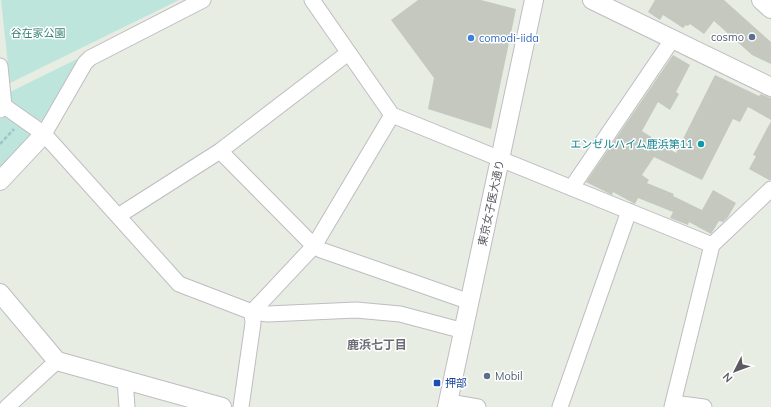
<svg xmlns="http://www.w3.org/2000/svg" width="771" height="407" viewBox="0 0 771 407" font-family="Mulish,'Noto Sans JP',sans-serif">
<rect width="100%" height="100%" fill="#e7ede2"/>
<!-- green -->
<path fill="#bee5db" d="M1,0h178l-169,83z
M77,59l2,3 -33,57 -6,2 -29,-19 -1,-10z
M5,117l25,15 1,4 -31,33v-50z"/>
<!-- building -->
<path fill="#c4c8be" d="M418,0h63l35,9 -25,120 -63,-20 6,-31 -43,-58z
M655,0h69l47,42v22l-19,-9 -38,-34 -10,13 -14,-10 -2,2 -2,-1 -3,3 -20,-13 -3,5 -12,-8z
M673,55l17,10 -14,27 3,2 -9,16 -12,-8 -16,29 34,22 39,-78 44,21 2,-2 10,4v22l-23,-13 -8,15 -7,-3 -31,61 -48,-23 -12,18 7,5 -2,3 27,11 -1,2 29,14 11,-20 23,13 -8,14 -5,5 -4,-1 -8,13 -22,-12 -1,3 -18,-7 3,-6 -35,-14 -3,6 -22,-12 -1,3 -26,-13z
M771,121v59h-2l-20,-11 7,-13 -3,-1z"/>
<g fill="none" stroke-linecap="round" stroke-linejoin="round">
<!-- minor casing -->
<g stroke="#bfbcc3" stroke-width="17">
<path id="minor" d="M312,0l80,115
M0,66l4,40 -4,4
M4,106l40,28 135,150 73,28 16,2 88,-4 44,4 64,17
M44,134l41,-71 5,-5 113,-58
M220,151l94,95 7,4 149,52
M572,187l100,-147
M118,216l102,-65 128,-98
M125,380l2,27
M449,402l29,5
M673,403l31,4
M7,407l50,-46
M241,407l12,-84 -1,-11 62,-66 78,-131 320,130
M560,407l69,-196
M672,407l40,-162 59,-56"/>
</g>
<!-- tertiary casing -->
<g stroke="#bfbcc3" stroke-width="20">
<path id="tertiary" d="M592,0l179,87
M761,0l10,9
M0,181l44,-47
M0,293l57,68 165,46
M447,407l87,-407"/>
</g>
<!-- path -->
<path stroke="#99c7c8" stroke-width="2.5" stroke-dasharray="4 2" stroke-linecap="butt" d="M0,144l14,-15"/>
<!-- minor -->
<use href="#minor" stroke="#fff" stroke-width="15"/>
<!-- tertiary -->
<use href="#tertiary" stroke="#fff" stroke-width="18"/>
</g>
<!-- markers -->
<g fill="#5c6f8a" stroke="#fff" stroke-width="1.5">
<circle cx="752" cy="37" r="4"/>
<circle cx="487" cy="376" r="4"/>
</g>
<circle fill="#3f7fe0" stroke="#fff" stroke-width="1.5" cx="471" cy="38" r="4"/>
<circle fill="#0f9aa8" stroke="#fff" stroke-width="1.5" cx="701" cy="144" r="4"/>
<rect fill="#1a4fb4" stroke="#fff" stroke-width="1.5" x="433" y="379" width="8" height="8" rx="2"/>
<g text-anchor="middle" stroke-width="3" stroke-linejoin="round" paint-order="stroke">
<!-- park labels -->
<g font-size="11" fill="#348070" stroke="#fff">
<text x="38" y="37">谷在家公園</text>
</g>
<!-- service labels -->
<g font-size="11" fill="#4e5e75" stroke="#fff" text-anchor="end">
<text x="744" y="41">cosmo</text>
<text x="495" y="380" text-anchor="start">Mobil</text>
</g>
<!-- shop labels -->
<g font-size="11" fill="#366cbe" stroke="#fff" text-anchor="start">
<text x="479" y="42">comodi-iida</text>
</g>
<!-- culture labels -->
<g font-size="11" fill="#0d838f" stroke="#fff" text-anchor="end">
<text x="693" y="148">エンゼルハイム鹿浜第11</text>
</g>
<!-- street labels -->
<g font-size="11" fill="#5d5a62" stroke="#fff">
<text transform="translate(491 203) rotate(-78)" y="4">東京女子医大通り</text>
</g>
<!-- transit labels -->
<g font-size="11" fill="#164399" stroke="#fff" text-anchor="start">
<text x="445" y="387">押部</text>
</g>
<!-- neighbourhood labels -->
<g font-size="12" font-weight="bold" fill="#6d6b74" stroke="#fff">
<text x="377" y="349">鹿浜七丁目</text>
</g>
</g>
<!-- north arrow -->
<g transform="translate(735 371) rotate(228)" stroke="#ffffff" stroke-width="3" paint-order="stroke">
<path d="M0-3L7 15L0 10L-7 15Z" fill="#5d5a62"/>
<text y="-6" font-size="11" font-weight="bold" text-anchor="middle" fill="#5d5a62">N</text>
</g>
</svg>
